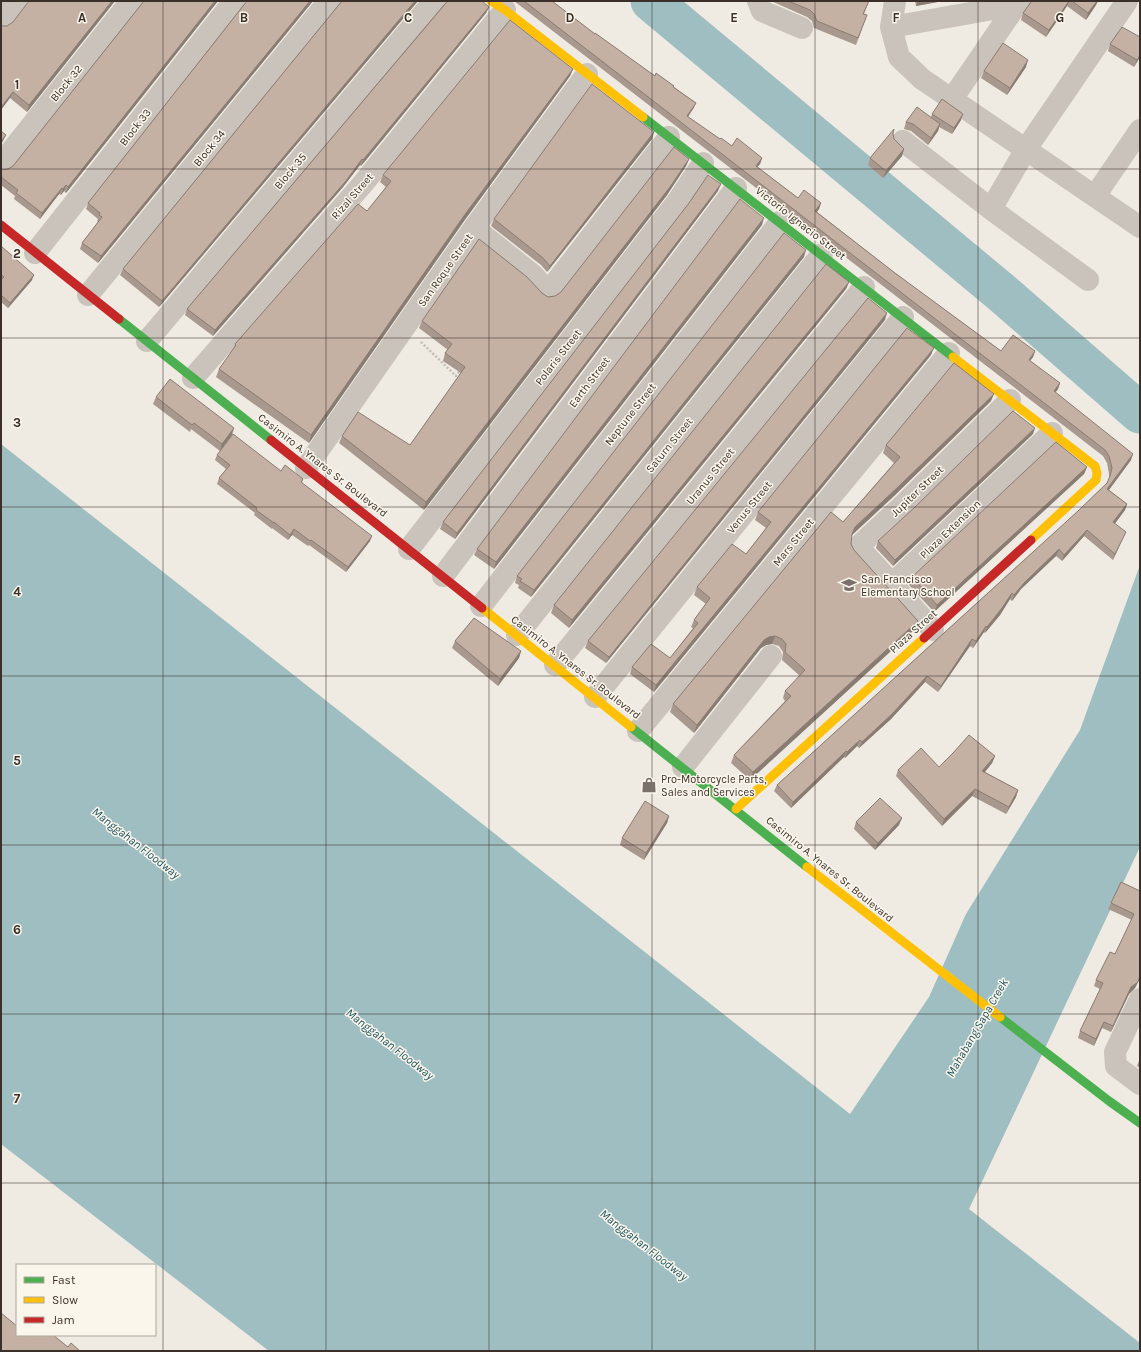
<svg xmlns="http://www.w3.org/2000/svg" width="1141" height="1352" viewBox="0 0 1141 1352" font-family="Karla,sans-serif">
<rect width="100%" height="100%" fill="#efebe3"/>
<!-- water -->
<path fill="#9ebec2" d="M1,444l849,670 79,-117 37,-83 114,-184 60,-165v282l-171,362 171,134v8h-871l-268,-207z"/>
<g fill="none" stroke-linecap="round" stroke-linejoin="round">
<!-- river -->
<path stroke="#9ebec2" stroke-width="41" d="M651,1l351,292 138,120"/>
<!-- path -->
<path stroke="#c2bcb4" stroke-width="2.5" stroke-dasharray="2 2" stroke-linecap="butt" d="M421,342l35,34 5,-7"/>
<!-- street -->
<path stroke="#c9c3bc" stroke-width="22" d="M758,1l4,10 40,17
M895,1l-4,26 8,30 23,22 218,148
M1,20l15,-19
M891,27l125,-22
M952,99l67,-98
M903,141l88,68 97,71
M1,164l130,-163
M1095,196l45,-66
M991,209l35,-60 101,-148
M474,228l59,47 15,17 121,-155
M35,253l199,-252
M88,295l241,-294
M147,341l287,-340
M193,378l168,-192 144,-176
M306,468l168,-240 113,-154
M409,549l268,-347 26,-39
M443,576l293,-388
M892,584l-32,-35 1,-5 42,-39 107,-105
M481,606l299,-384
M933,630l-41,-46 160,-151
M517,635l305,-381
M555,665l309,-378
M595,697l308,-380
M638,731l311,-378
M683,767l88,-111
M1140,999l-25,53 1,14 24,18"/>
<!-- fast -->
<path stroke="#4caf50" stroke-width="9" d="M643,117l310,240
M119,319l152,121
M631,727l176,140
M1000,1017l109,84 31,22"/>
<!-- slow -->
<path stroke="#ffc107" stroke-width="9" d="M491,1l14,9 138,107
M953,357l142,109 2,7 -1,7 -65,60
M482,608l149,119
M736,809l188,-171
M807,867l193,150"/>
<!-- jam -->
<path stroke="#c62828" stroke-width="9" d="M1,225l118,94
M271,440l211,168
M924,638l107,-98"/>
</g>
<!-- wall -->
<path fill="#a9988d" d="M28,1h87l-88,111 -17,-14 -3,-72 6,-4 15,-19z
M143,1h75l-152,192 -2,-2 -3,4 -2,-1 -19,25 -26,-20 1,-3 -14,-11v-15l7,-1 5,-3 130,-164z
M246,1h67l-215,262 -18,-14 2,-6 16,-21 -1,-1 1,-2 -12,-10 2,-6 158,-201z
M341,1h77l-259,306 -39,-32 3,-6 218,-267z
M446,1h36l7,6 -3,6 -125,153 -1,-1 -17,22 -130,149 -28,-21 2,-6 259,-307z
M514,1h38l43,33 60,42 19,11 22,16 -3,6 -5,8 32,22 12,7 30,12 -2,6 -3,3 41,31 23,5 -2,6 -2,3 78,61 106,78h34l-2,6 -3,4 30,22 -2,6 -3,3 76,68 -22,30 18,14 -2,6 -11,14 9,14 -10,22 -29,-24 -22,25 -6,-5 -35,33 -9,12 -2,-2 -10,16 -15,18 -1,-1 -11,16 -3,-2 -32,46 -13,-10 -34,37 -32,29 -2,-2 -12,12 -1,-1 -53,51 -17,-17 3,-6 301,-274 29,-28 2,-3v-6l-2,-11 -4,-7z
M771,1h98l-5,13 3,1 -11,30 -42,-17 -2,-7 -5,-4z
M915,1h28l-27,5z
M1031,1h67l-2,4 -10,15 -19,-14 -21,31 -25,-17 2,-7z
M1140,37v20l-6,10 -26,-16 2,-7z
M1026,67l-19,28 -26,-17 3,-7z
M573,69l-3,7 -106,145 -155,222 -93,-66 3,-8 15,-21 1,-4 132,-133 19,-24 -6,-5 3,-7z
M932,114l29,6 -9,14 -13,-7 -1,4 -10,14 -17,-14 -7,-2 2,-7 25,-5z
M654,132l-2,7 -105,133 -6,-7 -50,-39 3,-7z
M893,133l1,6 10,10 -2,7 -19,22 -15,-13 2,-7z
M689,159l-3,7 -19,29 -243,315 -85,-67 3,-7 68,9 51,-72 -18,-12 2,-8 3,-3 -29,-22 3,-7 120,-28 6,4 7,-1 6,-4z
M718,191l-263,348 -15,-10 3,-7z
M762,225l-268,344 -20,-14 3,-6z
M1,246l31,34 -24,28 -7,-6z
M804,257l-273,340 -13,-9 1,-3 -4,-2 2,-7z
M849,282l-3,7 -277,339 -18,-15 3,-8z
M885,320l-279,343 -21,-15 3,-7z
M931,355l-277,337 -24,-18 2,-7 38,-9 23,-30 -2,-1 3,-7 12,-16 -12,-9 3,-8 49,-33 20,-26 -11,-8 3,-8z
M156,397l78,31 -14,23 -29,-22 -1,3 -37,-28z
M991,401l-97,95 -42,39 -1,2v7l3,6 64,71 -3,8 -165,151 -19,-17 3,-8 51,-54 -2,-3 2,-7 15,-15 -18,-16 1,-8 -4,-6 -7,-2 -6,1 -5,3 -67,85 -24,-21 3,-8 170,-182 51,-59 -11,-10 3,-8z
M1033,434l-140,132 -17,-18 2,-7z
M217,455l64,16 22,8 -1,4 68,58 -24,31 -37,-27 -1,1 -16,-11 -4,5 -16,-12v1l-18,-14 1,-2 -38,-29 2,-6 7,-9 -11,-9z
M1087,467l-3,7 -150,138 -25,-27 3,-8z
M455,641l66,10 -2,7 -21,28 -46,-38z
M995,756l-3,7 -7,9 33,18 -2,7 -10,17 -34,-18 -30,30 -46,-50 2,-6 41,-3z
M669,816l-2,7 -23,37 -24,-15 2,-7z
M856,822l43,3 -24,25 -21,-21z
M1140,891v87l-5,10 -6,6 -18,38 -9,-4 -8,18 -16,-8 2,-7 20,-42 -6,-3 2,-6 19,-26 17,-34 -24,-11 3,-6z
M1140,1058v10l-3,-2z"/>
<!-- shaded-wall -->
<path fill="#897c73" d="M112,1h3l-88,111 2,-7z
M215,1h3l-152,192 2,-6z
M310,1h3l-215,262 3,-7z
M415,1h3l-259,306 3,-6z
M918,1h25l-27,5z
M1069,1l-2,5 -21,31 3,-7z
M1097,1h1l-2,4 -10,15 2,-7z
M489,7l-3,6 -125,153 2,-6z
M1140,55v2l-6,10 3,-7z
M1028,60l-2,7 -19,28 3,-7z
M573,69l-3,7 -106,145 -155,222 2,-8 155,-222z
M13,92l-3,6 -9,12v-3z
M696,103l-3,6 -9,13 3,-6z
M963,114l-2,6 -9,14 2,-6z
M940,124l-2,7 -10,14 3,-7z
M654,132l-2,7 -105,133 3,-6z
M6,135l-3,6 -2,3v-3z
M904,149l-2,7 -19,22 3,-7z
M762,158l-2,6 -7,8 3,-6z
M362,159l-2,6 -17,22 -130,149 2,-6z
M689,159l-3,7 -19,29 -243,315 2,-8z
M721,184l-3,7 -263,348 2,-6z
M66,185l-2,6 -3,4 2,-6z
M62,188l-3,6 -19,25 2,-6z
M821,203l-2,6 -6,8 2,-6z
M764,218l-2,7 -268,344 2,-7z
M806,250l-2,7 -273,340 3,-7z
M34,275l-2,5 -24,28 2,-5z
M849,282l-3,7 -277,339 3,-8z
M887,313l-2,7 -279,343 3,-6z
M934,348l-3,7 -277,337 2,-7z
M1035,351l-2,6 -7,9 3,-6z
M1060,383l-2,6 -6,8 2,-6z
M994,394l-3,7 -97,95 -42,39 -3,7 3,-8 3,-7z
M234,428l-2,7 -12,16 2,-7z
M1035,428l-2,6 -140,132 2,-6z
M1133,454l-2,6 -26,35 2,-6z
M1087,467l-3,7 -150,138 3,-7z
M1127,504l-2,6 -14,19 2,-7z
M294,529l-2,6 -4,5 2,-5z
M1087,530l-3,6 -22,25 2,-6z
M1126,532l-3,6 -10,22 2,-6z
M372,536l-2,5 -24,31 2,-5z
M1059,549l-3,7 -35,33 -9,12 2,-6 10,-12z
M1012,593l-2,6 -10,16 -15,18 2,-6z
M918,621l-3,8 -165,151 3,-8z
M986,626l-2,6 -11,16 3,-7z
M775,636l-3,8 -6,1 -5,3 -67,85 3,-8 67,-85 5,-3z
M972,639l-2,7 -32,46 3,-6z
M521,651l-2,7 -21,28 2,-7z
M927,676l-2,6 -34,37 -32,29 3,-6z
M860,740l-3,6 -12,12 2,-6z
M846,751l-2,6 -53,51 2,-6z
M995,756l-3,7 -12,15 2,-7z
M975,789l-3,7 -30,30 2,-7z
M1018,790l-2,7 -10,17 3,-7z
M669,816l-2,7 -23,37 2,-7z
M902,818l-3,7 -24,25 3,-7z
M1140,976v2l-5,10 -6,6 -18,38 2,-6 18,-39z
M1104,1022l-2,6 -8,18 2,-7z"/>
<!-- building -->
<path fill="#c4b1a4" stroke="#897c73" d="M29,1h83l-83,104 -16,-13 -12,15v-81h6l6,-4z
M144,1h71l-147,186 -2,-2 -3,4 -1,-1 -20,25 -26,-20 2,-3 -17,-13v-7l7,-1 5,-3z
M247,1h63l-209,255 -19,-13 20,-26 -3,-2 1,-2 -12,-10z
M342,1h73l-253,300 -39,-32z
M447,1h35l7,6 -126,153 -1,-1 -16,22 -131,149 -28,-21 259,-306z
M524,1h28l43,33v-1l60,43 1,-3 18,13 -1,1 23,16 -9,13 33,23 1,-1 11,8 5,-8 25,20 -6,8 42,32 6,-8 17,13 -6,8 80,62 106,78 12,-16 22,16 -6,9 31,23 -6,8 79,63 -26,35 20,15 -14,18 13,10 -11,22 -28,-24 -23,25 -5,-6 -35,34 -10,12 -2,-2 -10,15 -15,19 -1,-1 -10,15 -4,-2 -31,47 -14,-10 -34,37 -31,29 -2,-2 -13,12 -1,-1 -53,51 -16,-17 301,-274 29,-28 3,-7 2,-8 -3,-12 -4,-6z
M788,1h81l-6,13 4,1 -9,23 -41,-17 -3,-7 -4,-4z
M1032,1h37l-20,29 -26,-17z
M1072,1h25l-9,12z
M510,20l63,49 -107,144 -155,222 -92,-66 17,-24 -1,-1 123,-140 9,7 24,-30 -8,-6z
M1122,27l18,10v18l-3,5 -27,-16z
M1003,43l25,17 -18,28 -26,-17z
M592,84l62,48 -104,134 -7,-8 -49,-39z
M942,99l21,15 -9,14 -22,-14z
M917,107l23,17 -9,14 -18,-14 -7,-2z
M894,129l-1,4 1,6 10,10 -18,22 -16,-13z
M1,131l5,4 -5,6z
M674,147l15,12 -19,28 -244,315 -84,-66 16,-24 52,33 55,-78 -20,-14 7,-9 -30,-23 57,-82 48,38 15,16 6,4 7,-1 6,-4z
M708,175l13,9 -264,349 -14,-11 246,-319z
M740,199l24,19 -268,344 -19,-13z
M784,233l22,17 -272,340 -14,-9 2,-2 -5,-3z
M1,246l33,29 -24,28 -9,-8v-15l3,-3 -3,-2z
M826,264l23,18 -277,338 -18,-15z
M868,298l19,15 -278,344 -21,-16z
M907,328l27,20 -278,337 -24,-18 19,-23 19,14 28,-35 -4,-3 16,-22 -13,-11 35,-43 14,10 25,-32 -13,-10z
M954,363l40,31 -97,94 -42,39 -3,7 -1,10 3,6 64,71 -165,151 -19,-17 57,-59 -6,-5 20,-21 -20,-18 1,-8 -4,-5 -7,-3 -6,1 -5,3 -67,85 -24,-21 158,-192 12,10 57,-65 -14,-12z
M170,379l64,49 -12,16 -28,-21 -2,2 -36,-28z
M1013,411l22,17 -140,132 -17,-19 36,-33z
M233,434l48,37 4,-6 18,14 -2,3 71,54 -24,31 -37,-27 -1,1 -16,-12 -4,6 -16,-13v1l-18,-13 1,-2 -38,-30 11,-13 -13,-10z
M1056,442l31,25 -150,138 -25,-28z
M474,618l47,33 -21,28 -45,-38z
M969,735l26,21 -13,15 36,19 -9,17 -34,-18 -31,30 -46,-49 23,-22 18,19 14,-14z
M880,798l22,20 -24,25 -22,-21z
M645,801l24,15 -23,37 -24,-15z
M1121,882l19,9v85l-2,6 -7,5 -18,39 -9,-4 -8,17 -16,-8 23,-48 -7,-3 14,-28 5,2 19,-40 -23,-11z
M1,1313l16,13v9h11l2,1 1,-1h22l15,12 3,-4 9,8h-79z"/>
<!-- grid -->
<path fill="none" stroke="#3a3029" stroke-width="1" stroke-opacity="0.55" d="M163,1v1350M326,1v1350M489,1v1350M652,1v1350M815,1v1350M978,1v1350M1,169h1139M1,338h1139M1,507h1139M1,676h1139M1,845h1139M1,1014h1139M1,1183h1139"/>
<!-- icons -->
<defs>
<g id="school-bare" transform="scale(1.2)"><path d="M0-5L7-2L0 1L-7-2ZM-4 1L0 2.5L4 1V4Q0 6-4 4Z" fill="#79716a" stroke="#fbf6eb" stroke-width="2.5" paint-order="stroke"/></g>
<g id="shop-bare" transform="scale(1.2)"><path d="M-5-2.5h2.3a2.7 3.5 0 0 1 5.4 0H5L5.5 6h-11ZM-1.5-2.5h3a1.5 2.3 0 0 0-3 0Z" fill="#79716a" stroke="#fbf6eb" stroke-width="2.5" paint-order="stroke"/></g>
</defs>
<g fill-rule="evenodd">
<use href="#school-bare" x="849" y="585"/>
<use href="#shop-bare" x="649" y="785"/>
</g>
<g text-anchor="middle" stroke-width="3" stroke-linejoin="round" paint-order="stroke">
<!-- street labels -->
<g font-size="11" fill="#3a3029" stroke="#fbf6eb">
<text transform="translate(66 83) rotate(-51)" y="4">Block 32</text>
<text transform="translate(135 127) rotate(-52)" y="4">Block 33</text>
<text transform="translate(209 148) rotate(-51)" y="4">Block 34</text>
<text transform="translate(290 171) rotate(-50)" y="4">Block 35</text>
<text transform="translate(352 196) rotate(-49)" y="4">Rizal Street</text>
<text transform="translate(801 223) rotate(38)" y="4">Victorio Ignacio Street</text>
<text transform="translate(445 270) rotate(-55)" y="4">San Roque Street</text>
<text transform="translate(558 357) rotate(-52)" y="4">Polaris Street</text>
<text transform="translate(589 382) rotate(-53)" y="4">Earth Street</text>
<text transform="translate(630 414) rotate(-52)" y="4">Neptune Street</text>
<text transform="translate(669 445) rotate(-51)" y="4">Saturn Street</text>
<text transform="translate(323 465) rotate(38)" y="4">Casimiro A. Ynares Sr. Boulevard</text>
<text transform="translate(710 476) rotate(-51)" y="4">Uranus Street</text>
<text transform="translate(917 491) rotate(-44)" y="4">Jupiter Street</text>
<text transform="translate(749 507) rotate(-51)" y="4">Venus Street</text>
<text transform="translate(950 529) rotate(-44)" y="4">Plaza Extension</text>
<text transform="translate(793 542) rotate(-51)" y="4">Mars Street</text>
<text transform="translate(913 631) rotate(-42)" y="4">Plaza Street</text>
<text transform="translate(576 667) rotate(38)" y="4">Casimiro A. Ynares Sr. Boulevard</text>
<text transform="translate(830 869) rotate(39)" y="4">Casimiro A. Ynares Sr. Boulevard</text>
</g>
<!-- poi labels -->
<g font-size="11" fill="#3a3029" stroke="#fbf6eb" text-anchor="start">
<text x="861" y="583">San Francisco<tspan x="861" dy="13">Elementary School</tspan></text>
<text x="661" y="783">Pro-Motorcycle Parts,<tspan x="661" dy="13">Sales and Services</tspan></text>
</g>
<!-- water labels -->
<g font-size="12" font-style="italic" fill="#1b525f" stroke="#fbf6eb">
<text transform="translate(136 843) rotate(38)" y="4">Manggahan Floodway</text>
<text transform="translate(977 1028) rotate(-60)" y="4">Mahabang Sapa Creek</text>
<text transform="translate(390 1044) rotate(38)" y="4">Manggahan Floodway</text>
<text transform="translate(644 1245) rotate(38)" y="4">Manggahan Floodway</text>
</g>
</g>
<g font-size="13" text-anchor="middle" font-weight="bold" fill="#3a3029" stroke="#fbf6eb" stroke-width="3" stroke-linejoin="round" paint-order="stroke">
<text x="82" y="22">A</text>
<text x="244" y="22">B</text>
<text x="408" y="22">C</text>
<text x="570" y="22">D</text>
<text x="734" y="22">E</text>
<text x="896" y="22">F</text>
<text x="1060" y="22">G</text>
<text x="17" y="89">1</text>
<text x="17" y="258">2</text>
<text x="17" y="427">3</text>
<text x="17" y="596">4</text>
<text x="17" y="765">5</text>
<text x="17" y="934">6</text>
<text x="17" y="1103">7</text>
</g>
<!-- border -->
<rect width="1141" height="1352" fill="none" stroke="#3a3029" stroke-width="4"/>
<!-- legend -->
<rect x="16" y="1264" width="140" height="72" fill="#fbf6eb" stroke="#aea79d"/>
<rect x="24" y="1277" width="20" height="6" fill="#4caf50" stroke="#aea79d"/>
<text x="52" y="1284" font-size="12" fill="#3a3029">Fast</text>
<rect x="24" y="1297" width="20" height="6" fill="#ffc107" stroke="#aea79d"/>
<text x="52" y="1304" font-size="12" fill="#3a3029">Slow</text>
<rect x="24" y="1317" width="20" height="6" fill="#c62828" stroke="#aea79d"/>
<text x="52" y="1324" font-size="12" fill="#3a3029">Jam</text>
</svg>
